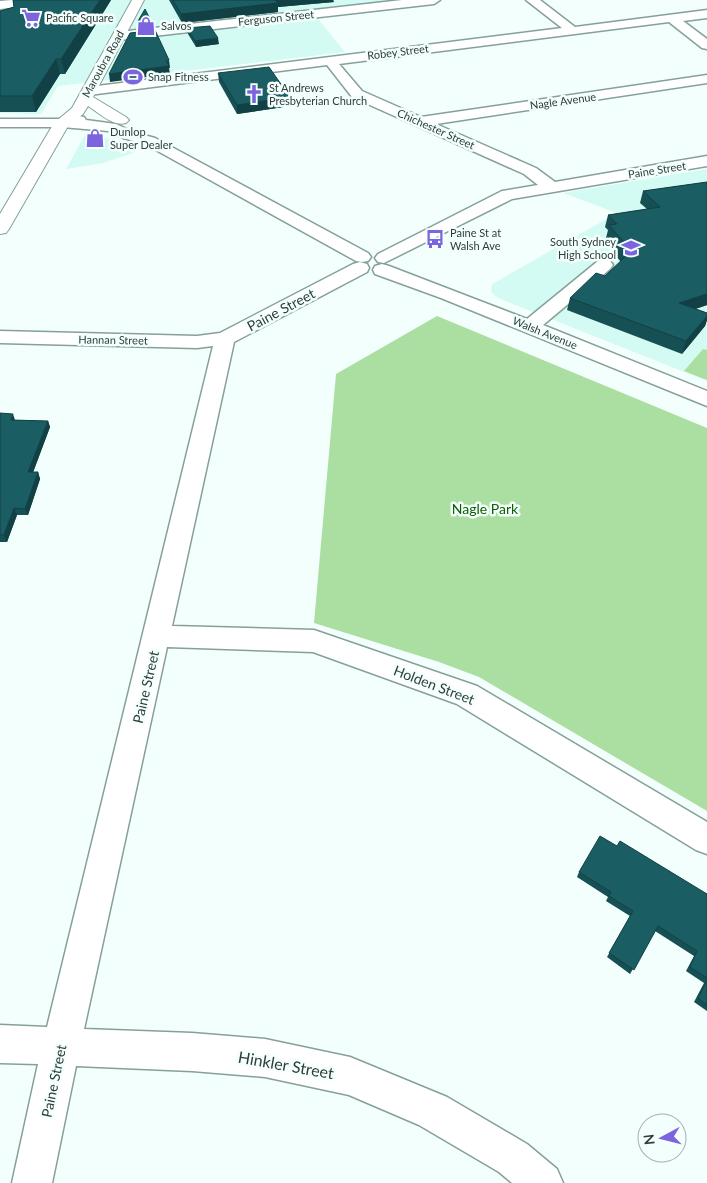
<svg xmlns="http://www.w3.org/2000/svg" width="707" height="1183" viewBox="0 0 707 1183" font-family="Lato,sans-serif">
<rect width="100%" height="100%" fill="#f3fffc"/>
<!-- built -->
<path fill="#d3faf3" d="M0,0h424l-110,14 31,38 -287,34 -17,28 -41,-1z
M89,133h9l35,20 -30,10 -37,6 19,-34z
M707,169v212l-209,-83 -7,-6 1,-8 125,-71 -54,-20z"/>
<!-- green -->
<path fill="#abdfa2" d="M437,316l270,112v383l-228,-134 -40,-15 -125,-39 22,-249z
M703,349l4,1v30l-23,-9z"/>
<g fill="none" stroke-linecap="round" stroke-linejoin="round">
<!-- minor casing -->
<g stroke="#85a09b" stroke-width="3">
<path id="minor" d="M402,0h38l-6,4 -315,36 -6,-4 6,-4z
M526,0h14l35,27 132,-17v8l-24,3 24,18v10l-5,-1 -33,-26 -330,42 23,27 59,26 286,-42v8l-271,41 100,44 19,14 152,-26v10l-195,33 -128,64 -6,-1 -3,-4 3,-4 124,-63 36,-6 -14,-11 -172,-77 -25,-32 -238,30 -5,-1 -2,-3 2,-3 5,-1 473,-59z
M79,116l5,1 2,3 30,4 17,8 22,6 213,115 3,4 -3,4 -6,1 -6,-1 -211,-117 -22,-6 -15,-7 -46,-4h-62v-8h62z
M604,259l6,2 3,4 -3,4 -67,56 164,66v15l-266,-108 -66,-24 -2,-4 2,-4 7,-2 7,2 138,53 71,-58z
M360,262l7,2 2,4 -2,4 -133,70 -62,284 142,4 163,56 230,136v32l-11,-4 -239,-146 -144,-52 -146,-5 -83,382 108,4 73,6 85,18 97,40 80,47 30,25 6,14h-51l-13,-11 -80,-47 -70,-30 -84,-18 -73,-6 -116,-5 -24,117h-40l26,-119 -38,-1v-38l47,2 166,-681 -16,2 -197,-5v-12l197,5 23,-3 133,-69z"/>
</g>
<!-- major casing -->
<g stroke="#85a09b" stroke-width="2">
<path id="major" d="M12,0h45l-6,4 -51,5v-8z
M132,0h12l-51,97 33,20 3,3 -3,3c-13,4 -27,-10 -38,-17l-5,8 -15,12 -59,103 -3,4 -6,1v-20l54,-91 18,-15z"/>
</g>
<!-- minor -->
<use href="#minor" fill="#fff" fill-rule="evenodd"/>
<!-- major -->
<use href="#major" fill="#fff" fill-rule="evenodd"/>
</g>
<!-- wall -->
<path fill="#165055" d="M13,0h98l-46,74h-5l-24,38h-36v-101l14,-4z
M169,0h164l1,2 -56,5v5l-96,11z
M187,28l32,16 -23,3 -8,-13z
M218,73l72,24v9l-53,8 -18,-32z
M707,182v123l-12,4 12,4v7l-2,6 -23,28 -115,-44 3,-12 35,-22 16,-14 -6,-7 2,-5 -11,-12 2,-8 -3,-3 3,-12 39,-6 -7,-6 3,-12z
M0,413l15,7 33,1 2,6 -17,45h5l2,7 -12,36h-11l-10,27h-7z
M617,846l90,48v117l-13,-9 10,-19 -18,-12 8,-15 -39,-25 -25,43 -23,-17 23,-41 -24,-15 2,-4 -31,-20 2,-5z"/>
<!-- shaded-wall -->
<path fill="#124145" d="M100,0h11l-46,74 -4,-15z
M274,0h59l1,2 -56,5v5l-96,11 -1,-9z
M150,19l1,7 -12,2 -1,-7z
M218,38l1,6 -23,3 -1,-6z
M56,59l4,15 -24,38 -4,-16z
M169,60l1,8h-1l1,6 -60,8 -1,-8z
M290,97v9l-53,8v-9z
M707,294v11l-32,11 4,-13z
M707,316v4l-2,6 -23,28 4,-13z
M13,414l2,6h-4z
M48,421l2,6 -19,51 -3,-6z
M38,472l2,7 -12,36 -3,-6z
M14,508l3,7 -10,27 -3,-7z"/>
<!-- building -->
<path fill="#1a5d63" stroke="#124145" d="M13,0h87l-39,59h-5l-24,37h-32v-85l14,-4z
M173,0h102l3,3 -97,11z
M145,9l5,10 -12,2z
M210,26l8,12 -23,3 -8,-13z
M155,30l14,30h-3l3,6 -60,8 21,-41z
M269,67l21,30 -53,8 -19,-32z
M707,182v112l-28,9 28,10v3l-21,25 -116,-43 26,-25 9,3 23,-22 -10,-11 6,-1 -15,-17 8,-1 -9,-9 52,-8 -17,-16z
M0,413l13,1 -2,6 37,1 -20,51h10l-13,37 -11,-1 -10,27h-4z
M600,836l17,10 3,-5 87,53v84l-17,-11 7,-16 -39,-25 -24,44 -25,-17 24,-42 -24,-15 2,-4 -32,-20z
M707,980v25l-9,-7z"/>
<!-- icons -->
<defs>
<g id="supermarket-bare" transform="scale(1.5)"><path d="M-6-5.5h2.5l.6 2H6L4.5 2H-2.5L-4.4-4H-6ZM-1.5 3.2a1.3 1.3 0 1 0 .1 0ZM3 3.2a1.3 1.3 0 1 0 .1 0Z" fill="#7c64df" stroke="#f3fffc" stroke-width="2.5" paint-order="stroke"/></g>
<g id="shop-bare" transform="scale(1.5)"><path d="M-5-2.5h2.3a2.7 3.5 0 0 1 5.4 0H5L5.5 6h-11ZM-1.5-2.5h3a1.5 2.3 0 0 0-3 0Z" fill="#7c64df" stroke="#f3fffc" stroke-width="2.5" paint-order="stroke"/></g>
<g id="stadium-bare" transform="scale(1.5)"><path d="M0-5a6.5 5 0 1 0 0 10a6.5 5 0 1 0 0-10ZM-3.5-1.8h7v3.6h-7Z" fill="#7c64df" stroke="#f3fffc" stroke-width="2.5" paint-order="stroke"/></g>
<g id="church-bare" transform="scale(1.5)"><path d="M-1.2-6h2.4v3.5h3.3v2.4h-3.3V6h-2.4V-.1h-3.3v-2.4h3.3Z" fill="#7c64df" stroke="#f3fffc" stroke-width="2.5" paint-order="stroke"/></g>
<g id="bus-bare" transform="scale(1.5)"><path d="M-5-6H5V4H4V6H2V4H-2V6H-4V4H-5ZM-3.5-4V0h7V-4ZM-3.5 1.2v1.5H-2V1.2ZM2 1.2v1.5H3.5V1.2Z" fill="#7c64df" stroke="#f3fffc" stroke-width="2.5" paint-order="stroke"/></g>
<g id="school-bare" transform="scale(1.5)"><path d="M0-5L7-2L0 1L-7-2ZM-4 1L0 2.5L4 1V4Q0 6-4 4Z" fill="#7c64df" stroke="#f3fffc" stroke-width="2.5" paint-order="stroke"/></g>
</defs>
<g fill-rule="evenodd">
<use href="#supermarket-bare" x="31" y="18"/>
<use href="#shop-bare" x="146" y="26"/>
<use href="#stadium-bare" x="133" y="77"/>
<use href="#church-bare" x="254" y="94"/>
<use href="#shop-bare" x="95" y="138"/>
<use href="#bus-bare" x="435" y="239"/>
<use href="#school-bare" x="631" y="248"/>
</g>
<g text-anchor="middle" stroke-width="5" stroke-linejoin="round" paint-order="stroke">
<!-- far-poi labels -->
<g font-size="11" fill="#303c39" stroke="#f3fffc" text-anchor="start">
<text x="46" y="22">Pacific Square</text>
<text x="161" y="30">Salvos</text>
<text x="148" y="81">Snap Fitness</text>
<text x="269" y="92">St Andrews<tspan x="269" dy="13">Presbyterian Church</tspan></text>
<text x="110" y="136">Dunlop<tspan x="110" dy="13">Super Dealer</tspan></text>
<text x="450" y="237">Paine St at<tspan x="450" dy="13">Walsh Ave</tspan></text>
<text x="616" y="246" text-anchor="end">South Sydney<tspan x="616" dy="13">High School</tspan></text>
</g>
<!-- far-street labels -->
<g font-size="11" fill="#303c39" stroke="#f3fffc">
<text transform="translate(276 18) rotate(-6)" y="4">Ferguson Street</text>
<text transform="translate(398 52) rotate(-7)" y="4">Robey Street</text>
<text transform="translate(103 64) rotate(-61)" y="4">Maroubra Road</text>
<text transform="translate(563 101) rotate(-8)" y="4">Nagle Avenue</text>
<text transform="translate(436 129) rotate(24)" y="4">Chichester Street</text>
<text transform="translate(657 170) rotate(-9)" y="4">Paine Street</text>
<text transform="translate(545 333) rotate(22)" y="4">Walsh Avenue</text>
<text transform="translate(113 340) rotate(1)" y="4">Hannan Street</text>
</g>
<!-- street labels -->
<g font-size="14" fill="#303c39" stroke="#f3fffc">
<text transform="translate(281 310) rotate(-28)" y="5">Paine Street</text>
<text transform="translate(434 685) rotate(21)" y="5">Holden Street</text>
<text transform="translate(146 687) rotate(-77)" y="5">Paine Street</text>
<text transform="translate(54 1081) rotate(-78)" y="5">Paine Street</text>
</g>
<!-- park labels -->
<g font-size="14" fill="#105f01" stroke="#f3fffc">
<text x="485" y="514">Nagle Park</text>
</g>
<!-- near-street labels -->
<g font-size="16" fill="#303c39" stroke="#f3fffc">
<text transform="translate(286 1065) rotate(10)" y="6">Hinkler Street</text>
</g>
</g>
<!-- north arrow -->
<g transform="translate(662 1138) rotate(263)"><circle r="24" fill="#f3fffc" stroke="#a5b1ae"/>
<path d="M0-4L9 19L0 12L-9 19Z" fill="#7c64df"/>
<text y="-8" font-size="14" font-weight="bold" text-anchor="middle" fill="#303c39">N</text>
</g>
</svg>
